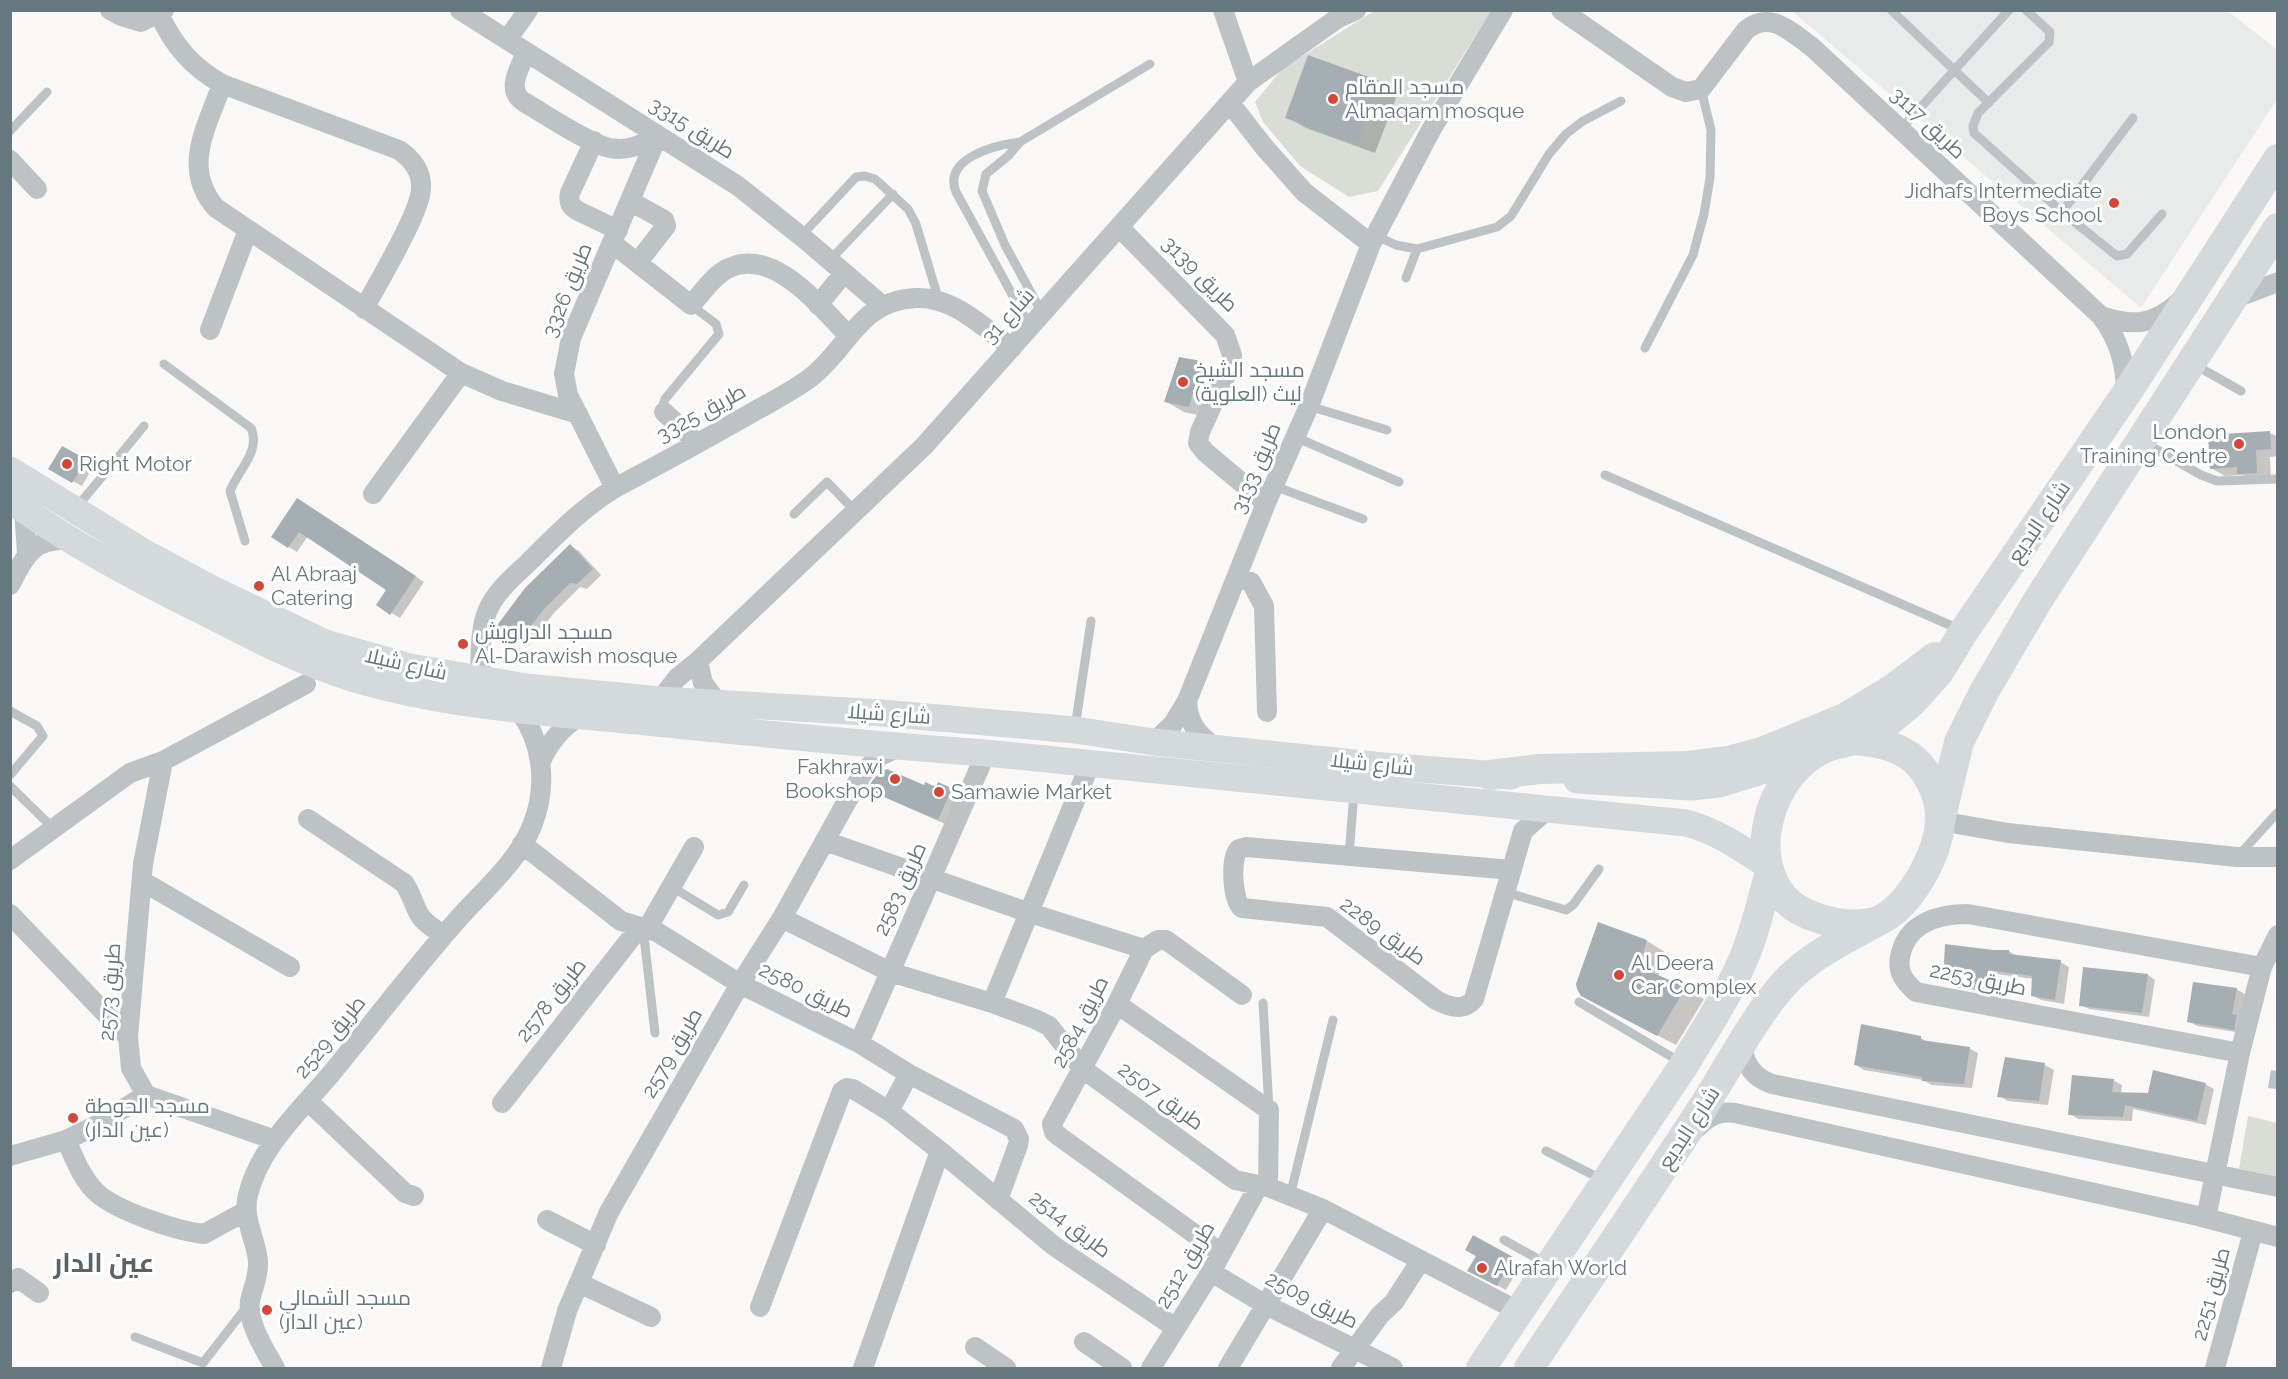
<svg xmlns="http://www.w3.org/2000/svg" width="2288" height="1379" viewBox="0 0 2288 1379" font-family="Raleway,Cairo,sans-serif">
<rect width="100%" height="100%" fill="#f9f8f6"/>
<!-- built -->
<path fill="#e9eaea" d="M1792,11h436l49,39v49l-136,209z"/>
<!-- green -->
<path fill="#d9ddd6" d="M1374,11h117l-113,180 -29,6 -49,-31 -37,-44 -8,-20 27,-33z
M2248,1116l29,7v54l-38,-8z"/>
<!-- water -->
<path fill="#b7c4c7" d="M2271,1070l6,1v18l-9,-1z"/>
<!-- shadow -->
<path fill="#0003" d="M1379,82l19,11 -23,60 -69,-25 -19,-11z
M1180,358l22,5 18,10 -13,44 -23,-5 -19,-11z
M2270,433l8,4v19l-8,1 1,23 -19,1 -9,-6 -18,1 -14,-8z
M62,448l32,17 -12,21 -32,-17z
M306,505l118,77 -24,36 -22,-13 10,-16 -80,-53 -11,16 -8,-5z
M570,546l9,5 22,24 -14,14 -7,-2 -26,26 -26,33 -31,-19z
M925,787l26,2 16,9 -13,30 -68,-30 -16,-9z
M1647,941l18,11 -7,25 46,22 -28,46 -75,-39z
M2009,951l9,6 42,5 9,5 -5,37 -23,-4 -9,-5 2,-16 -38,-5 -2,19 -40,-6 -9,-6 48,-29z
M2148,975l7,5 -6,37 -60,-8 -8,-4z
M2236,989l9,5 -4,25 1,14 -45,-7 -9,-5z
M1921,1038l8,5 40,5 9,5 -6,35 -40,-3 -9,-5 -59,-10 -8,-5z
M2045,1065l9,5 -6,35 -40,-4 -9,-5z
M2113,1080l9,5 -1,9h28l56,-10 9,5 -8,36 -73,-16 -1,12 -54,-2 -8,-5z
M1474,1237l47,27 -15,26 -28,-15v-20z"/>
<!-- building -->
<path fill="#a5afb3" d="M1308,55l72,26 -23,63 -72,-26z
M1179,357l23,4 -13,46 -25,-5z
M2270,431l1,18 -15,1 1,23 -20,1v-7l-27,2 -2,-34z
M62,446l24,13 -14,24 -24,-14z
M297,498l119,78 -26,39 -14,-10 10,-15 -87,-58 -11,16 -17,-11z
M570,544l23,25 -16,15 -7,-1 -25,25 -27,34 -23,-14 30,-40z
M887,769l37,16 1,-3 11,5 2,-5 14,6 -14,32 -70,-30 4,-9 7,-8z
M1598,922l49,18 -8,27 47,20 -29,49 -76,-40 -4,-7 -1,-5z
M1945,944l48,6h16v4l52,6 -6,40 -24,-4 1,-20 -44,-6 -2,19 -43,-7z
M2083,967l65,7 -6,39 -63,-7z
M2193,982l44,6 -5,26 5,1 -3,15 -47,-8z
M1861,1024l60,12v4l49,7 -6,37 -42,-3v-4l-68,-12z
M2005,1057l40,6 -6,38 -42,-4z
M2153,1070l53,13 -9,38 -72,-16 -2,12 -55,-2 4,-40 42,4 -2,13 36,1z
M1473,1235l40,22 -16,29 -30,-15 9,-15 -11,-6z"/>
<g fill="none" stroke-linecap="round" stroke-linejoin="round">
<!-- lane -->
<path stroke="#bdc3c5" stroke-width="9" d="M1891,10l98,93
M2026,10l24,22 -1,10 -71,71 -5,13 1,7 88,79 55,44 10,-2 35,-40
M1900,130l109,-120
M10,131l37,-39
M1020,142l-12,14 -22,18 -4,17 23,54 37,68
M2062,212l71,-94
M801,236l55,-59 9,-1 10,3 33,30 8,15 23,77
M1376,236l20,9 21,4 80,-22 14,-11 38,-62 17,-20 17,-13 38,-20
M830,260l63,-66
M1406,278l11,-29
M1030,327l-74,-135c-14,-34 40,-47 64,-50l130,-78
M1645,348l48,-93 11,-41 6,-36 1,-48 -10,-41
M164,364l87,64c10,23 -12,41 -21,63l15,50
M2195,365l46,26
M1309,406l78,24
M664,412l-1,-7 2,-6 54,-65 -3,-10 -25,-19
M1295,437l104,45
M2145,443l56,32 16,6 61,-2
M1605,475l354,154
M1274,486l89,33
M76,508l68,-82
M794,514l33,-32 29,30
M10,711l27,15 6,10 -33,39
M1075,728l16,-107
M10,786l43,42
M2239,855l39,-43
M1349,856l5,-64
M672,887l46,28 10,-3 16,-27
M1505,892l61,18 7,-5 26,-36
M643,928l12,105
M1579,1002l103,61
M1263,1003l6,106
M1546,1151l57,29
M1290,1196l43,-176
M1504,1240l43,24
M135,1337l68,26 45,-58"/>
<!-- street -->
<path stroke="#bdc3c5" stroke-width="20" d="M110,10l11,6 20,6 23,-12
M460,10l278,176 69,55 76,65
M1223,10l25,72
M1561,10l111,77 14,5 15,-3 45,-59c25,-20 45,2 66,17l289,269c32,11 53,9 79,-15
M159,14c15,32 33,53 63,70l177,66c13,9 23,21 22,38 0,24 -44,96 -57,121
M507,40l21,-30
M526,52c-6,16 -21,38 -2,50 21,12 65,42 86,46 18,4 33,-4 48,-13
M222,84c-15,43 -41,84 -6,124l245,165 41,18 76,23
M1230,103l35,45 39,44 67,52
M594,141l-24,52c-2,9 0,13 8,18l40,19
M10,160l27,29
M630,201l34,19 2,6 -28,36
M1120,228l105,107 7,20 -2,11 -30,66 -2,11 7,9 61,51
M612,243l79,62c11,-12 22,-29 36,-36 46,-24 93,38 121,66
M2233,299l45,-17
M818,305l26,-32
M2101,316c18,24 25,48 25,78
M210,330l38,-100
M664,412l33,31
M615,488l-47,-93 -4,-21 7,-36 87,-203
M373,494l88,-121
M24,510l3,43
M1237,578l14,4 13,24 3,106
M10,585c16,-30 22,-47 61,-45
M698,661l5,22 14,19
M480,680c1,-22 -1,-47 7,-68 8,-20 26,-35 41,-49 28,-28 54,-55 87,-75 45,-24 89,-48 133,-73 21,-12 43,-23 62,-37 40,-31 48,-77 106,-80 37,-2 68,30 96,50
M660,700l17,-22 21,-17 226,-215 324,-364 90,-64 18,-8
M1187,701c1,22 10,33 28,46
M1154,742l19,-18 14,-23 79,-198 43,-97 62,-162 60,-114 72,-120
M541,761c9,-20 21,-34 39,-45
M308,819l96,64c8,11 10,24 17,34 6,8 15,13 23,18
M1940,821l68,12 229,24h41
M825,841l205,72 114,36
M522,844l99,77 36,11 83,52 119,59 50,31 105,55 5,10 -1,6 -20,55
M10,860l120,-87 33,-12 143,-77
M1512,870l-266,-23 -7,2c-9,8 -7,51 3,59l85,9 109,83c13,7 28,12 38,-1l49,-168 25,-22
M142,881l148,86
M10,914l118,123
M782,918l108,54 102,31 43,16 14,7 34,43 152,111 33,7 55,22 195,102
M647,929l47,-82
M992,1003l98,-239
M1117,1004l152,106 -1,77
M859,1043l127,-290
M1741,1044c4,20 11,33 31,40l506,103
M2240,1053l-324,-61c-11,-10 -19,-19 -16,-35 6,-34 38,-43 68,-43l294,53
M146,1095l-15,-27 -3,-31 15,-173 20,-103
M146,1095l129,45
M309,1102l96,91 9,3
M502,1103l137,-175
M889,1111l20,-37
M1697,1128c11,-12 22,-17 38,-15l463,103 80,21
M66,1140c8,17 16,39 30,52 20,19 81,39 108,42l42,-23
M10,1156l56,-16 29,-14 51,-31
M2206,1218l34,-165 22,-86 16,-32
M547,1220l49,25
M1221,1253l-161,-116 -6,-5 -2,-8 65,-120 27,-55 14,-9h8l76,55
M1211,1272l55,33 127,63
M10,1283l8,-5 21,15
M579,1283l72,34
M760,1307l82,-216 5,-3 6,1 36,22 51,40 114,95 122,82
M1084,1342l38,26
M975,1347l31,21
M275,1368c-10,-18 -28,-45 -25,-67 3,-14 9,-25 8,-40 -2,-22 -16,-43 -10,-66 12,-50 56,-88 87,-126 41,-50 81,-103 124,-151 25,-28 59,-57 73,-92 16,-40 11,-83 -13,-116
M551,1368l16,-57 42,-99 131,-228 42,-66 80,-144 16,-17 21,-10
M863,1368l77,-217
M1151,1368l60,-96 48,-87
M1228,1368l95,-159
M1341,1368l39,-53 14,-13 27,-42
M2215,1368l38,-136"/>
<!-- secondary -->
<path stroke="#d4d9db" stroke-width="27" d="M10,470l135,83 65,35 115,55 85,24 116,20 134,13 222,13 193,17 79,12 229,24 128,10
M10,500c61,44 126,78 192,111 49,25 97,51 150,67 93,28 190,34 285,43 116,12 232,24 349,32l700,70c31,8 55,25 82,43
M1577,780l114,7 28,-3 92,-28"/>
<!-- primary -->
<path stroke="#d4d9db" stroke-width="30" d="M1855,740l33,-18 23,-19 28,-31 25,-41 162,-237 152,-235
M1855,740c16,2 34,4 48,12 23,12 39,44 37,70 -2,32 -29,83 -60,98 -17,7 -42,5 -59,-1 -20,-6 -36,-15 -46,-34 -22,-43 -3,-103 37,-130 13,-9 28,-12 43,-15z
M1490,775l49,-6 149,-3 40,-5 34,-9 83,-34 49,-30 41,-31
M1940,821l19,-79 26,-52 53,-90 240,-372
M1481,1368l203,-303c18,-31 39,-61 54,-94 15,-30 22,-65 32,-98
M1529,1368c58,-87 117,-173 174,-261 26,-40 48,-85 79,-121 26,-30 64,-47 98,-66"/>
</g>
<!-- markers -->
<g fill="#d84537" stroke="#fff" stroke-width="2">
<circle cx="1333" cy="99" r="6"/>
<circle cx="2114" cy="203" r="6"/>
<circle cx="1183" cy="382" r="6"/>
<circle cx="2239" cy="444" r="6"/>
<circle cx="67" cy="464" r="6"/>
<circle cx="259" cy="586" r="6"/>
<circle cx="463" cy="644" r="6"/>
<circle cx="895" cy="779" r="6"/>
<circle cx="939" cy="792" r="6"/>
<circle cx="1619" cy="975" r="6"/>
<circle cx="73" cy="1118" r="6"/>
<circle cx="1482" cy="1268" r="6"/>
<circle cx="267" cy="1310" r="6"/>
</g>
<g text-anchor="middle" stroke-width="6" stroke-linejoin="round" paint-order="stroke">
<!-- poi labels -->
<g font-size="21" fill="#66787f" stroke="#fff" text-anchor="start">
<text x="1345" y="94">مسجد المقام<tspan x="1345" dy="24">Almaqam mosque</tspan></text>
<text x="2102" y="198" text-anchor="end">Jidhafs Intermediate<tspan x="2102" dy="24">Boys School</tspan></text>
<text x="1195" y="377">مسجد الشيخ<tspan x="1195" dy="24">ليث (العلوية)</tspan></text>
<text x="2227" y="439" text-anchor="end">London<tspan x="2227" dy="24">Training Centre</tspan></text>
<text x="79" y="471">Right Motor</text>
<text x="271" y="581">Al Abraaj<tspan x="271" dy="24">Catering</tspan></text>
<text x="475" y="639">مسجد الدراويش<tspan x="475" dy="24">Al-Darawish mosque</tspan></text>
<text x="883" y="774" text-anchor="end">Fakhrawi<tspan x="883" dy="24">Bookshop</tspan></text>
<text x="951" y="799">Samawie Market</text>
<text x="1631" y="970">Al Deera<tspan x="1631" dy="24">Car Complex</tspan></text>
<text x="85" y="1113">مسجد الحوطة<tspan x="85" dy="24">(عين الدار)</tspan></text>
<text x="1494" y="1275">Alrafah World</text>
<text x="279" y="1305">مسجد الشمالي<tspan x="279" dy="24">(عين الدار)</tspan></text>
</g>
<!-- street labels -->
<g font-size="21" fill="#66787f" stroke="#fff">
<text transform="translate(1928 123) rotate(43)" y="7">طريق 3117</text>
<text transform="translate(692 128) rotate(32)" y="7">طريق 3315</text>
<text transform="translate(1200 274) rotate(45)" y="7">طريق 3139</text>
<text transform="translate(567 290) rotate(-68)" y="7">طريق 3326</text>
<text transform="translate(1008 316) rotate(-48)" y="7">شارع 31</text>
<text transform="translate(701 413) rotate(-29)" y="7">طريق 3325</text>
<text transform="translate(1256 468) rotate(-67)" y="7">طريق 3133</text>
<text transform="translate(2039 522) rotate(-56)" y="7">شارع البديع</text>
<text transform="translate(406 664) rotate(13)" y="7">شارع شيلا</text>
<text transform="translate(889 714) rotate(4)" y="7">شارع شيلا</text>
<text transform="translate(1372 764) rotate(6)" y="7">شارع شيلا</text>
<text transform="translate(900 889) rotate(-66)" y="7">طريق 2583</text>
<text transform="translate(1383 931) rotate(36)" y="7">طريق 2289</text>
<text transform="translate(1978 979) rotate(11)" y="7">طريق 2253</text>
<text transform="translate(806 990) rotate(26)" y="7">طريق 2580</text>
<text transform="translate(110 992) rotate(-86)" y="7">طريق 2573</text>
<text transform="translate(551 1000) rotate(-52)" y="7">طريق 2578</text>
<text transform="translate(1080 1022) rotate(-63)" y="7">طريق 2584</text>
<text transform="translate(330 1037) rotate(-51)" y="7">طريق 2529</text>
<text transform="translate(672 1053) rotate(-60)" y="7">طريق 2579</text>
<text transform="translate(1161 1096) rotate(36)" y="7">طريق 2507</text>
<text transform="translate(1689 1128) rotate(-57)" y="7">شارع البديع</text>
<text transform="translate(1070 1224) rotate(37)" y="7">طريق 2514</text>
<text transform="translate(1185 1265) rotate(-60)" y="7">طريق 2512</text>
<text transform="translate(2211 1294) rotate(-75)" y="7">طريق 2251</text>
<text transform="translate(1312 1300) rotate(27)" y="7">طريق 2509</text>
</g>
<!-- district labels -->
<g font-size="27" font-weight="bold" fill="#57656b" stroke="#fff">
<text x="104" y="1272">عين الدار</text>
</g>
</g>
<!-- border -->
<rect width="2288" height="1379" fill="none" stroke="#66787f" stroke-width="24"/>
</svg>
